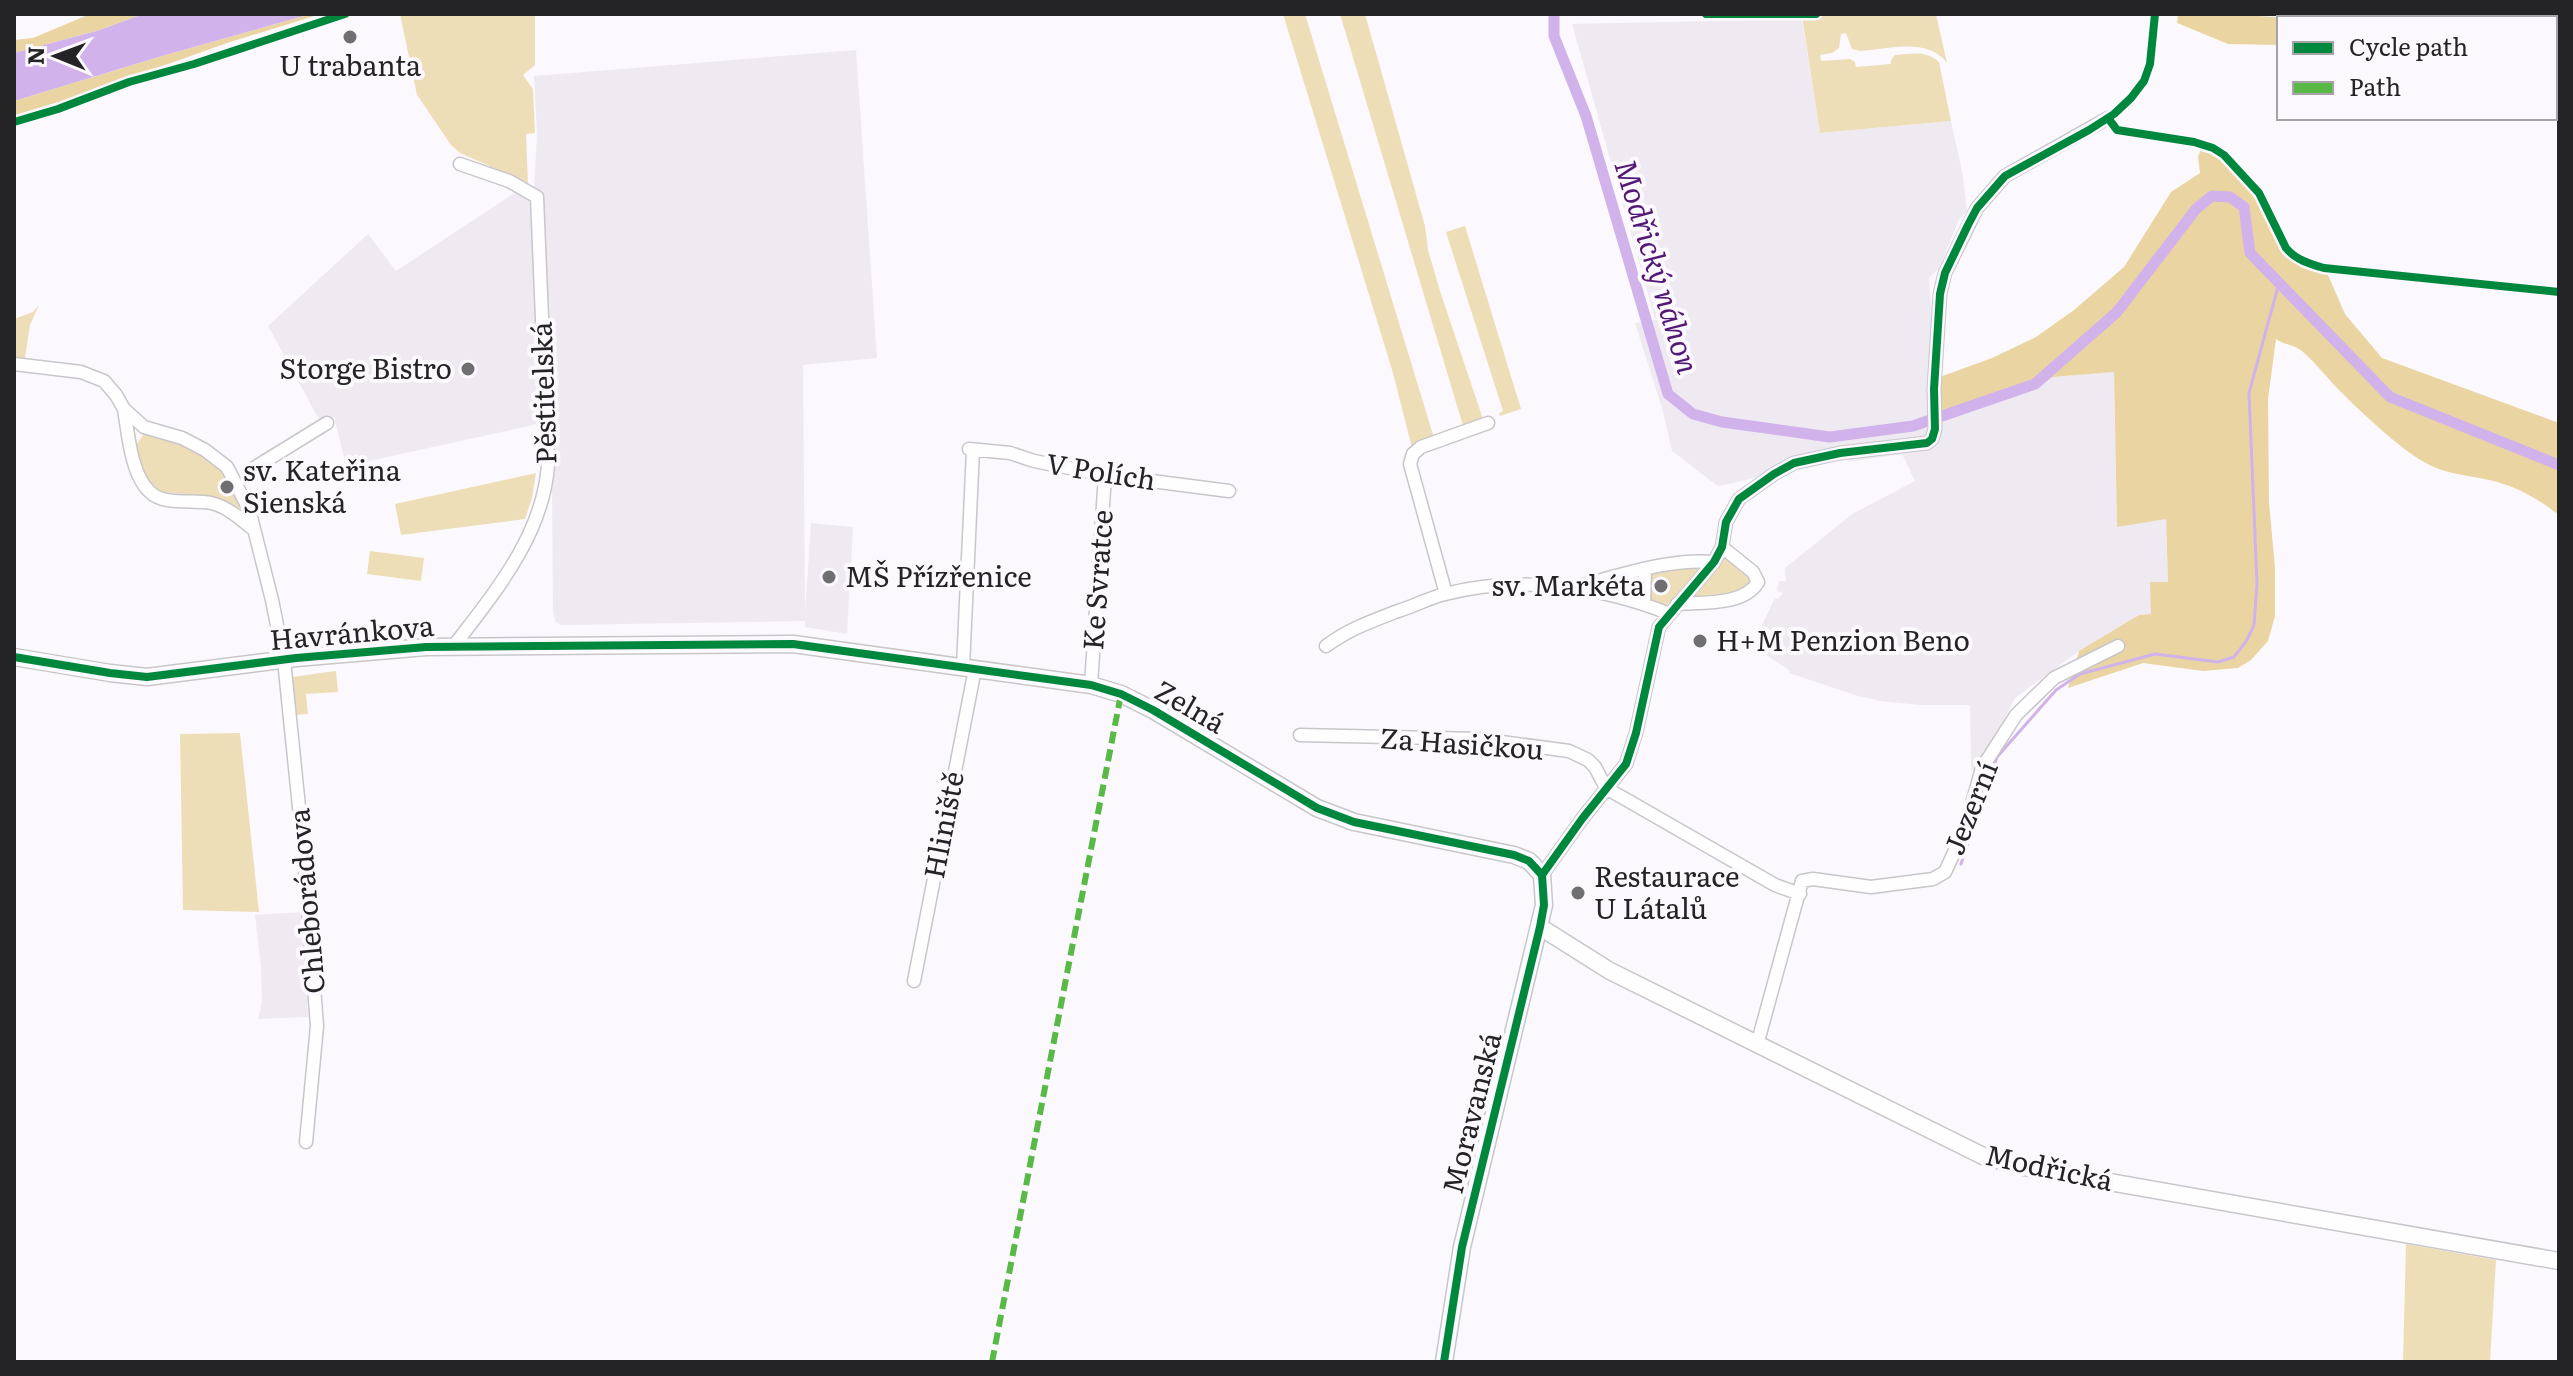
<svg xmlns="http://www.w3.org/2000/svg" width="2573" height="1376" viewBox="0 0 2573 1376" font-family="Literata,serif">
<rect width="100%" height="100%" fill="#fbf9fd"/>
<!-- built -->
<path fill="#efeaf2" d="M1802,19l18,114 131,-12 12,55 4,35 -8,9 -20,48 -10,10 11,144 94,-32 19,-13 61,-5 3,154 49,-7 2,63 -17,32 -12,1 -60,36 -64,47 -37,74 -7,-2 -1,-65h-50l-40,-4 -22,-5 -69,-23 1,-2 -25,-17 17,-18 -20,-11 13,-27 3,1 5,-6 -6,-2 2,-10h7l-1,-13 67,-54 63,-33 -13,-27 -55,8 4,-6 -132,30 -4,-2 -43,-33 -10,-43 -27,-85 33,-5 -13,1 -83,-295z
M856,50l21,308 -74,7 2,247 6,-89 42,4 -6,107 -42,-7v-6l-243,4 -6,-3 -3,-9 -2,-240 -9,-180 -8,-5 3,-52 -3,-60z
M519,190l9,5 4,7 6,222 -192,42 -12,-49 -13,6 -53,-97 100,-92 28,37z
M303,912l5,105 -50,2 4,-17 -1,-35 -6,-52z"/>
<!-- green -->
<path fill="#eedeb8" d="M400,14h135v51l-12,10 10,14 2,44 -9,1 2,49 -68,-30 -9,-8 -34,-50z
M1283,14h22l129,424 -22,10 -19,-75z
M1340,14h25l60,212 3,24 13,44 42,125 -19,10z
M1936,14l11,49c-19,-26 -59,-14 -87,-12l-8,-2 -6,-16 -5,1 -2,14 -7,5 -12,2 1,6 29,-2 5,3 1,5 35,-3v-4l4,-5c16,-1 31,-5 44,7l12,59 -131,12 -18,-117z
M1465,226l56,183 -21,7 -1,-3 4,-2 -57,-179z
M39,305l-9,20 -5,33 -11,-1v-38l19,-7z
M145,432c29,9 65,18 83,45 6,9 9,20 14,30l-5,3 -18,-12 -9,-2 -48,-4c-16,-10 -22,-28 -27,-45z
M536,473l-4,25 -7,21 -124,16 -6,-31z
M370,551l54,7 -3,23 -54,-7z
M1726,556l24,18 3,9 -20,13 -40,2z
M1703,566l-9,13 -28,27 -12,-2 -4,-4 -1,-25 4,-4z
M1638,576c5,7 6,15 0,22l-30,-8 -1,-8z
M336,671l2,21 -32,2 2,20 -11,1 -5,-38z
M240,733l19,179 -76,-2 -3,-176z
M2406,1244l90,16 -6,102h-87z"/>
<!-- forest -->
<path fill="#ead5a2" d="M90,14h53l-43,16 -86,23v-13l19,-2z
M311,14h10l-94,29 -140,50 -73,23v-15l148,-45z
M2178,14h53l57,4h-9v27l-51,-1 -51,-21z
M2201,149c27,10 53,38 66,63 9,17 13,34 27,48 9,8 23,11 34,15l17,39 37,44 177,65v92c-22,-17 -43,-29 -70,-35 -22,-5 -45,-6 -65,-18 -25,-14 -63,-50 -84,-71 -13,-13 -24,-28 -38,-40 -9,-7 -18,-6 -26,-12l-8,60 1,103 6,66v48l-7,25 -17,19 -13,8 -35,3 -60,-8 -75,25 11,-37 60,-36 12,-1 -1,-32h18l-2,-63 -49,8 -3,-155 -61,5 -19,13 -95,32 -2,-44 55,-20 44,-21 38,-27 50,-43 47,-75 29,-19 -2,-16z"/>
<!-- water -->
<path fill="#d1b2eb" d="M143,14h168l-149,42 -148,45v-48l86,-23z"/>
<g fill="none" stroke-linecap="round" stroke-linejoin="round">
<!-- stream -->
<path stroke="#d1b2eb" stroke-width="3" d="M1961,864l36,-107 59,-67 24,-16 75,-20 63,8 16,-5 13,-17 7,-15 3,-41 -8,-191 30,-110"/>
<!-- canal -->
<path stroke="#d1b2eb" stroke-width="11" d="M1554,14v22l32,80 82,278 25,20 29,8 108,15 83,-11 122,-42 82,-72 79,-103 16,-13 18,1 14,10 6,46 140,144 169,68"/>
<!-- street casing -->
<g stroke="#c8c6c9" stroke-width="15">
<path id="street" d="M14,364l67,8 23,9 12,14 8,14 20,18 38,11 23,12 22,17 22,42 23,91 12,60 20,196 13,170 -11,116
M124,409c4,24 7,66 26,83 14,14 43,7 61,11 15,3 30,16 42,26
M969,449l41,4 24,8 71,14 124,16
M249,471l78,-48
M1579,586c43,-11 91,-28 135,-24
M1446,594l-36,-130 3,-10 8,-7 67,-24
M1644,604l1,-35
M1677,604c25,-2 67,2 81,-22l-5,-10 -31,-25
M1326,646c23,-17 46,-25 72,-35 16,-5 31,-13 47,-17 73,-19 156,-8 225,20
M453,647c41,-54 90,-111 95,-182l-11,-268 -28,-16 -49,-17
M963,667l10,-217
M1091,685l14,-210
M1300,735l180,4 89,12 19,9 7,7 11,21 169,97 25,9
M1542,875l40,-56 44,-55 10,-31 23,-106 55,-65 8,-15 4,-25 13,-23 35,-25 20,-11 46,-10 87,-10 5,-4 3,-10 -1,-40 6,-95 5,-21 32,-65 28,-32 103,-58
M914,981l61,-312
M1757,1045l45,-164 11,-2 58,8 62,-8 12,-7 20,-43 17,-61 34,-53 38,-37 64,-32"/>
</g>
<!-- secondary casing -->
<g stroke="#c8c6c9" stroke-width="19">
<path id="secondary" d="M14,657l96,16 37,4 149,-19 130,-11 367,-3 298,41 30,9 32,16 164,98 37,14 160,33 15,6 13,14 2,30 -82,342 -18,115
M1540,927l70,44 373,185 41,11 535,94"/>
</g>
<!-- street -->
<use href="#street" stroke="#fefeff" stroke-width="12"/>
<!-- secondary -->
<use href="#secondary" stroke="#fefeff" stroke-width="16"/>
<!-- quiet -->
<path stroke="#58b947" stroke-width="6" stroke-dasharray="12 6" stroke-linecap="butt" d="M992,1362l129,-668"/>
<!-- cycleway casing -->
<g stroke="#fbf8fe" stroke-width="13">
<path id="cycleway" d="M1706,14h110
M2108,118l9,12 77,12 19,6 11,7 35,38 27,55c10,12 24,16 38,20l235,24
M14,122l44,-13 71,-27 65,-18 151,-50
M14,657l96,16 37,4 149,-19 130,-11 367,-3 298,41 30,9 32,16 164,98 37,14 160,33 15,6 13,14
M1542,875l40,-56 44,-55 10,-31 23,-106 55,-65 8,-15 4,-25 13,-23 35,-25 20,-11 46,-10 87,-10 5,-4 3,-10 -1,-40 6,-95 5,-21 23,-48 9,-17 28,-32 84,-46 25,-16 17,-16 13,-17 6,-17 5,-50
M1444,1362l18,-115 78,-320 4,-22 -2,-30"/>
</g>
<!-- cycleway -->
<use href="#cycleway" stroke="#00873e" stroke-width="8"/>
</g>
<!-- markers -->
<g fill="#6f6e71" stroke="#fbf8fe" stroke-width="3">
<circle cx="350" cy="37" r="8"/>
<circle cx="468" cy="369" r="8"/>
<circle cx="227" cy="487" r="8"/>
<circle cx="829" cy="577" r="8"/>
<circle cx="1661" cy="586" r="8"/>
<circle cx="1700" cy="641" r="8"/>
<circle cx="1578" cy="893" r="8"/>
</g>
<g text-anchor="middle" stroke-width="8" stroke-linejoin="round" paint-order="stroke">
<!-- poi labels -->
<g font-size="28" fill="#242325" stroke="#fbf8fe" text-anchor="start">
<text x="350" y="76" text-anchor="middle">U trabanta</text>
<text x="452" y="379" text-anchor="end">Storge Bistro</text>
<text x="243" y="481">sv. Kateřina<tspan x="243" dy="32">Sienská</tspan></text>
<text x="845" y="587">MŠ Přízřenice</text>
<text x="1645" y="596" text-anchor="end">sv. Markéta</text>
<text x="1716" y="651">H+M Penzion Beno</text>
<text x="1594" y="887">Restaurace<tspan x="1594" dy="32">U Látalů</tspan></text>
</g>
<!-- street labels -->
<g font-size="28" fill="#242325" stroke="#fbf8fe">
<text transform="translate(544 393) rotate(-92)" y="10">Pěstitelská</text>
<text transform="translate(1101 472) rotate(9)" y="10">V Polích</text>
<text transform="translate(1098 580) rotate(-86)" y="10">Ke Svratce</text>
<text transform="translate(352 633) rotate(-5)" y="10">Havránkova</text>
<text transform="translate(1190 707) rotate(30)" y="10">Zelná</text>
<text transform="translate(1462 744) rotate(4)" y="10">Za Hasičkou</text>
<text transform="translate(1971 808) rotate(-68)" y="10">Jezerní</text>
<text transform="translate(944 825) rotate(-79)" y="10">Hliniště</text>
<text transform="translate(307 901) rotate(-95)" y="10">Chleborádova</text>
<text transform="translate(1472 1113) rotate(-76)" y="10">Moravanská</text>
<text transform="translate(2049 1168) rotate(12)" y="10">Modřická</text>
</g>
<!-- water labels -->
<g font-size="30" font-style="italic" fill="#531876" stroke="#fbf8fe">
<text transform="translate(1656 267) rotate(73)" y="10">Modřický náhon</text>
</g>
</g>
<!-- border -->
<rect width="2573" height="1376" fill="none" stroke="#242325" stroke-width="32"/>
<!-- legend -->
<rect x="2277" y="16" width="280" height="104" fill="#fbf8fe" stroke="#a5a3a7" stroke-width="2"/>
<rect x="2293" y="42" width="40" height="12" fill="#00873e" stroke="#a5a3a7" stroke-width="2"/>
<text x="2349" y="56" font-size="24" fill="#242325">Cycle path</text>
<rect x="2293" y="82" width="40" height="12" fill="#58b947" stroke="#a5a3a7" stroke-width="2"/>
<text x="2349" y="96" font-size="24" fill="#242325">Path</text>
<!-- north arrow -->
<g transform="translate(56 56) rotate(271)" stroke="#fbf8fe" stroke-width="6" paint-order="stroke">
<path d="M0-6L14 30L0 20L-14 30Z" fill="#242325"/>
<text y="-12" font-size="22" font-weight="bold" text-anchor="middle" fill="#242325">N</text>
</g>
</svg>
